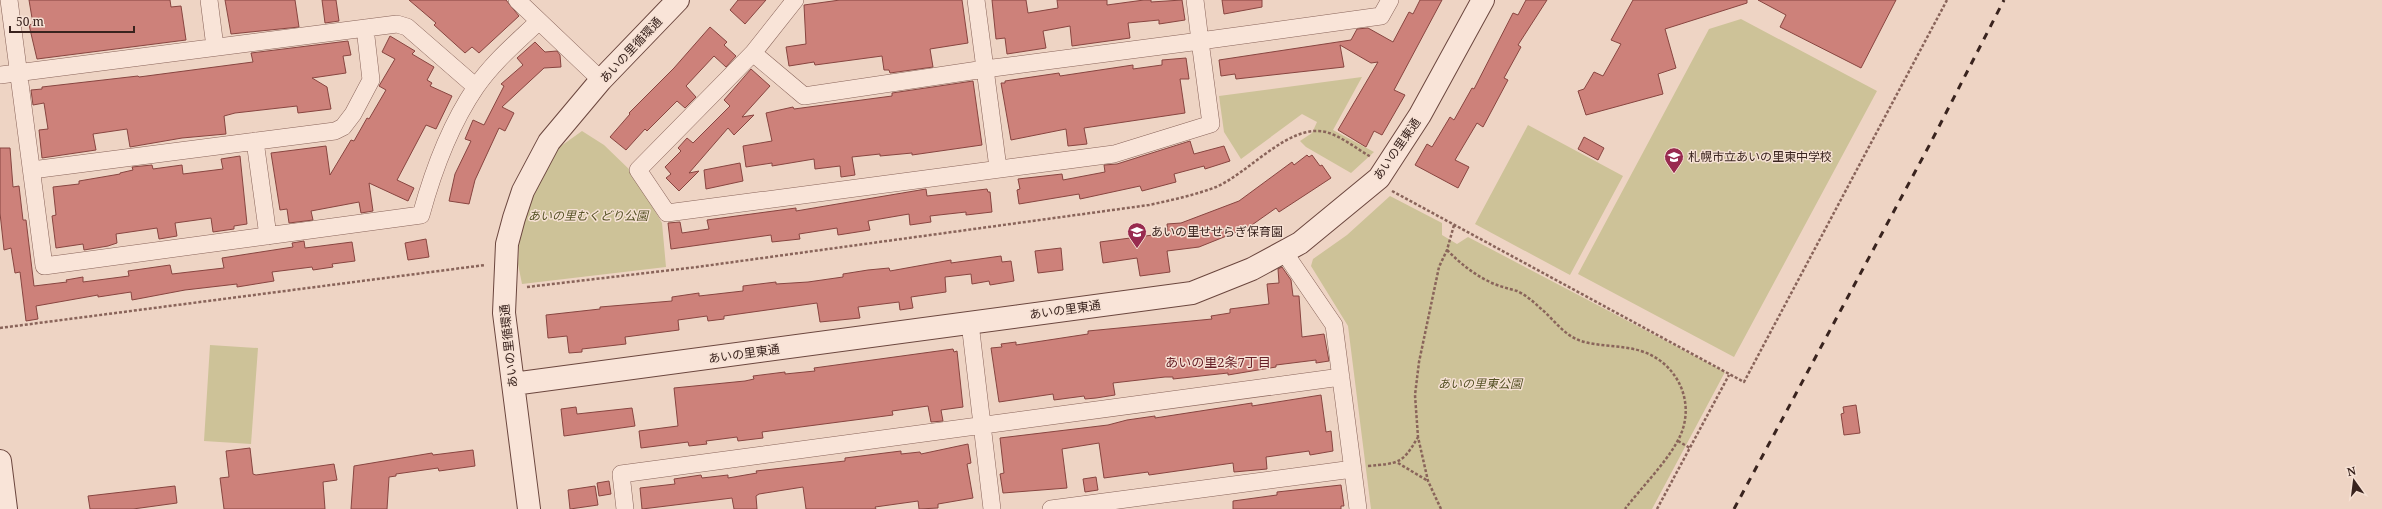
<svg xmlns="http://www.w3.org/2000/svg" width="2382" height="509" viewBox="0 0 2382 509" font-family="'Noto Serif','Noto Sans JP',serif">
<rect width="100%" height="100%" fill="#eed4c4"/>
<!-- green -->
<path fill="#cdc298" d="M1741,19l136,72 -143,266 -156,-83 131,-245z
M1362,77l-29,53 41,22 -23,21 -45,-26 -6,-6 12,-8 5,-11 -15,-8 -61,45 -17,-27 -5,-36z
M1528,125l95,51 -53,99 -95,-51z
M582,131l22,14 29,28 29,50 4,44 -144,17 -4,-20 2,-34 14,-43 20,-36z
M1390,196l52,27v12l15,9 11,-7 257,135 -73,137h-281l-23,-183 -37,-60 2,-7 34,-24z
M210,345l48,3 -7,96 -47,-3z"/>
<!-- building -->
<path fill="#cd817a" stroke="#884540" d="M29,0h141l1,7 10,-1 5,34 -149,19 -8,-34 4,-1z
M225,0h70l4,27 -68,7z
M322,0h14l3,21 -14,2z
M409,0h97l13,16 -40,37 -7,-6 -7,6 -31,-28 2,-2z
M738,0h28l-21,24 -15,-14z
M840,0h122l6,43 -38,6 3,18 -43,6 -1,-3h-5l-2,-14 -67,9 -1,-3 -25,4 -3,-19 20,-3 -2,-39z
M992,0h34l2,13 30,-5 -1,-8h50v5l37,-5h7v2l31,-2 3,20 -26,4v-4l-31,3 2,15 -58,8 -2,-20 -27,5 3,17 -39,6 -2,-16 -9,1z
M1222,0h40v7l-38,7z
M1420,0h22l-48,90 11,5 -23,40 -8,-4 -8,16 -28,-17 40,-68 -7,1 -31,-18 4,22 -108,12 -1,-5 -14,2 -2,-16 132,-20 6,-11 11,-1 25,14 16,-30 4,2z
M1526,0h21l-29,45 3,2 -17,31 4,2 -25,47 -6,-4 -22,37 14,7 -11,21 -43,-23 12,-21 5,3 18,-30 4,3 18,-32 2,1 39,-76 5,2z
M1633,0h114v3l-82,26 11,39 -18,6 5,20 -77,21 -8,-24 6,-2 10,-17 9,4 18,-32 -10,-4z
M1758,0h138l-35,68 -81,-41 6,-12z
M710,27l17,15 -3,3 12,11 -10,11 -12,-11 -28,30 10,11 -11,11 -8,-7 -30,30 -2,-2 -19,21 -16,-13 20,-23 -1,-1 45,-45z
M390,36l25,15 -3,3 22,13 -7,13 5,3 -2,3 22,10 -16,33 -10,-4 -29,55 17,8 -6,13 -39,-18 4,28 -12,2 -2,-11 -48,9 2,9 -24,3 -2,-14 -7,1 -9,-57 55,-7 4,29 21,-35 3,1 13,-23 2,1 17,-29 -7,-4 16,-27 -13,-7z
M348,41l3,14 -8,1 3,17 -34,5 15,9 4,22 -33,4 -1,-7 -62,7 -11,3 2,18 -44,4 -52,9 -3,-18 -34,5 3,16 -54,8 -3,-28 9,-1 -4,-26 -11,2 -2,-15 11,-1v-2l96,-11 1,1 114,-15 -2,-9z
M535,42l10,10 12,-1 3,4 1,12 -17,1 -42,39 12,6 -9,18 -6,-3 -24,52 -6,24 -20,-3 6,-27 16,-33 -6,-2 8,-19 11,5 20,-39 -3,-2 22,-19 -6,-7z
M1186,58l3,21h-9l5,34 -101,15 3,16 -19,2 -2,-17 -55,11 -10,-57h4v-2l54,-8 1,3 73,-11v4l29,-4v-5z
M751,69l19,17 -28,31 12,-2 -20,20 -6,-7 -39,45 10,-2 -20,20 -13,-13 5,-4 -6,-7 16,-16 -3,-3 9,-10 6,5 37,-37 -6,-6z
M973,81l9,64 -70,10v-2l-32,3v-2l-28,3 3,18 -14,2 -1,-11 -25,3 -1,-10 -42,7v-3l-26,4 -3,-21 29,-5 -6,-28 27,-6 1,2 98,-13v-3z
M1584,137l20,11 -6,12 -20,-11z
M1190,141l4,13 30,-8 6,15 -25,8 -1,-3 -30,8 2,8 -34,9 -2,-5 -60,13 -1,-5 -60,10 -2,-14 3,-1 -2,-10 44,-5 1,6 42,-8 -1,-7 13,-1z
M0,148h10l3,39 6,-1 4,34h3l8,66 33,-4 -1,-2 17,-3v5l46,-6 -1,-5 42,-6 2,9 52,-6 -2,-10 71,-11 -1,-4 12,-2 1,7 47,-6 3,19 -23,3 1,3 -20,3 -1,-3 -40,5 2,9 -37,6v-3l-52,6 -53,10 -1,-8 -33,5v-2l-62,11 2,13 -12,2 -6,-49 -5,1 -4,-25 -7,2 -4,-37z
M1307,155l2,2 3,-2 8,11 2,-1 9,13 -52,34 -3,-4 -27,19 -50,20 -32,4 3,21 -30,4 -3,-18 -34,5 -3,-21 68,-9 -1,-9 14,-1 58,-22 53,-39 2,3z
M240,156l7,68 -13,2v3l-21,3 -2,-14 -36,5 2,13 -18,3 -2,-11 -41,6 1,9 -9,3 -24,4 -1,-6 -27,4 -4,-32 4,-1 -3,-28 26,-3v-3l41,-7v-1l13,-3 -1,-3 20,-2 1,4 29,-4 1,9 40,-5 -2,-10z
M740,163l3,18 -37,8 -2,-19z
M926,189l1,7 60,-7 1,3h2l2,20 -26,3v-3l-36,4 1,6 -21,3 -1,-11 -41,7 2,9 -32,5 -1,-7 -38,6 1,5 -28,3 -1,-7 -100,14 -3,-26 12,-1 2,11 27,-4 -2,-9 89,-12v3z
M426,239l3,18 -21,3 -3,-17z
M1061,248l2,22 -25,3 -3,-22z
M1001,256l1,6 9,-1 3,20 -24,4 -1,-4 -17,3 -1,-10 -26,3 1,15 -35,5 2,11 -13,2 -1,-8 -41,5 2,11 -40,4 -3,-19 -93,13v3l-16,2 -1,-5 -29,4 1,10 -54,7 1,7 -44,5v3l-13,1 -2,-17 -19,2 -2,-23 54,-6v-2l72,-6v-4l27,-4v3l44,-5v-5l33,-4v2l32,-2 35,-5v-3l25,-4 21,-2 1,3 61,-11v3z
M1282,267l9,13 2,16h6l3,41 22,-3 5,27 -13,2v-3l-40,5v2l-48,8v-2l-55,6v-2h-8l-52,6 2,12 -19,3 -11,1 -1,-3 -30,4 -1,-6 -54,8 -8,-54 11,-1 -1,-3 15,-2v3l72,-11v-3l124,-12 -1,-3 19,-3v-4l39,-5 -2,-20 12,-1 -1,-14z
M953,349l1,3 3,-1 6,56 -22,3 2,11 -12,1 -3,-16 -36,5 1,4 -131,17 1,6 -25,3 -1,-4 -31,4 1,3 -18,2 -1,-4 -47,6 -2,-17 39,-5 -4,-38 71,-7 9,-2 -1,-3 32,-4v2l30,-3 -1,-3z
M1321,395l5,37 5,-1 2,20 -23,4 -1,-4 -43,6 1,12 -33,3 -1,-9 -84,12 -1,-3 -44,6 -5,-35 -25,4 -12,2 5,39 -64,5 -3,-19 4,-1 -4,-35 108,-13 19,-5 28,-4v2l97,-15v3z
M1856,405l4,28 -16,2 -3,-21 3,-1 -1,-6z
M576,407l1,7 55,-6 3,18 -71,10 -3,-27z
M968,444l3,19 -4,1 6,34 -35,6v4l-19,1 -1,-8 -43,6 1,2h-70l-3,-22 -44,7 -3,2 1,13h-23l-2,-11 -90,11 -2,-21 35,-4 -1,-5 27,-4 1,3 26,-3v3l29,-5 -1,-2 89,-10v-3l56,-7v3l19,-2 1,2z
M250,448l3,26 3,1 78,-11 3,16 -14,2 2,27h-101l-4,-31 9,-1 -3,-26z
M473,450l2,16 -36,5 -1,-3 -42,6v2l-7,1 -2,32h-36l3,-43 78,-13 1,2z
M1096,477l2,13 -13,2 -2,-13z
M609,481l2,13 -12,2 -2,-13z
M1341,485l3,21h-3v3h-108v-8l44,-6v-3z
M175,486l2,17 -44,6h-43l-2,-13z
M595,486l3,19 -28,4 -2,-19z"/>
<g fill="none" stroke-linecap="round" stroke-linejoin="round">
<!-- street casing -->
<g stroke="#89645a" stroke-width="18">
<path id="street" d="M9,0l35,266 377,-51c12,-44 29,-90 55,-128 17,-25 41,-45 63,-66
M209,0l6,47
M517,0l84,80
M976,0l22,168
M1195,0l5,41 181,-25 9,-16
M753,53l51,43 181,-27 215,-28 11,83 -97,30 -447,59 -29,-43 115,-117 42,-53
M0,75l397,-51 10,3 69,60
M255,141l13,95
M32,170l303,-39 8,-4 10,-13 18,-34 -6,-52
M1284,252l50,73 24,184
M970,323l22,186
M625,509l-4,-35 720,-97
M1051,509l302,-40"/>
</g>
<!-- secondary casing -->
<g stroke="#6b463e" stroke-width="24">
<path id="secondary" d="M513,384l679,-91 60,-24 48,-26 79,-65 41,-63 63,-115
M0,461l6,48
M529,509l-25,-196 3,-69 7,-26 9,-27 26,-49 52,-62 77,-80"/>
</g>
<!-- path -->
<path stroke="#89645a" stroke-width="2.5" stroke-dasharray="3 2" stroke-linecap="butt" d="M1392,191l352,191 203,-382
M1447,250c13,13 25,23 41,31 9,5 19,7 29,10 7,3 16,10 22,16 14,11 24,28 42,34 19,6 41,4 60,10 38,12 57,55 36,91 -12,22 -36,46 -52,67
M527,287l170,-20 452,-62c23,-5 46,-10 67,-18 33,-14 73,-64 110,-55 15,4 31,17 45,25
M0,328l485,-63
M1678,441l12,7
M1398,463l30,18
M1368,466c30,-3 34,-1 50,-29
M1441,509l-13,-28 -10,-44 -3,-42 4,-33 20,-95 8,-17 7,-25
M1657,509l72,-134"/>
<!-- street -->
<use href="#street" stroke="#f9e4d8" stroke-width="17"/>
<!-- secondary -->
<use href="#secondary" stroke="#f9e4d8" stroke-width="22"/>
<!-- rail -->
<path stroke="#39231e" stroke-width="3" stroke-dasharray="7 7" stroke-linecap="butt" d="M1734,509l196,-365 74,-144"/>
</g>
<!-- icons -->
<defs>
<g id="school-pin" transform="scale(1)"><path d="M0 17L-7.5 6A9.5 9.5 0 1 1 7.5 6Z" fill="#982a4f" stroke="#f6e1d4"/><path d="M0-5L7-2L0 1L-7-2ZM-4 1L0 2.5L4 1V4Q0 6-4 4Z" fill="#fff"/></g>
</defs>
<g fill-rule="evenodd">
<use href="#school-pin" x="1674" y="157"/>
<use href="#school-pin" x="1137" y="232"/>
</g>
<g text-anchor="middle" stroke-width="3" stroke-linejoin="round" paint-order="stroke">
<!-- street labels -->
<g font-size="12" fill="#39231e" stroke="#f6e1d4">
<text transform="translate(631 50) rotate(-47)" y="4">あいの里循環通</text>
<text transform="translate(1397 149) rotate(-55)" y="4">あいの里東通</text>
<text transform="translate(1065 310) rotate(-8)" y="4">あいの里東通</text>
<text transform="translate(509 346) rotate(-96)" y="4">あいの里循環通</text>
<text transform="translate(744 354) rotate(-8)" y="4">あいの里東通</text>
</g>
<!-- poi labels -->
<g font-size="12" fill="#39231e" stroke="#f6e1d4" text-anchor="start">
<text x="1688" y="161">札幌市立あいの里東中学校</text>
<text x="1151" y="236">あいの里せせらぎ保育園</text>
</g>
<!-- park labels -->
<g font-size="12" font-style="italic" fill="#565225" stroke="#f6e1d4">
<text x="588" y="220">あいの里むくどり公園</text>
<text x="1480" y="388">あいの里東公園</text>
</g>
<!-- neighbourhood labels -->
<g font-size="13" fill="#661e26" stroke="#f6e1d4">
<text x="1218" y="367">あいの里2条7丁目</text>
</g>
</g>
<!-- north arrow -->
<g transform="translate(2354 481) rotate(346)" stroke="#f6e1d4" stroke-width="3" paint-order="stroke">
<path d="M0-3L7 15L0 10L-7 15Z" fill="#39231e"/>
<text y="-6" font-size="11" font-weight="bold" text-anchor="middle" fill="#39231e">N</text>
</g>
<!-- scale -->
<path d="M10 26v6h124v-6" fill="none" stroke="#39231e" stroke-width="2"/>
<text x="16" y="26" font-size="12" fill="#39231e" stroke="#f6e1d4" stroke-width="3" paint-order="stroke">50 m</text>
</svg>
